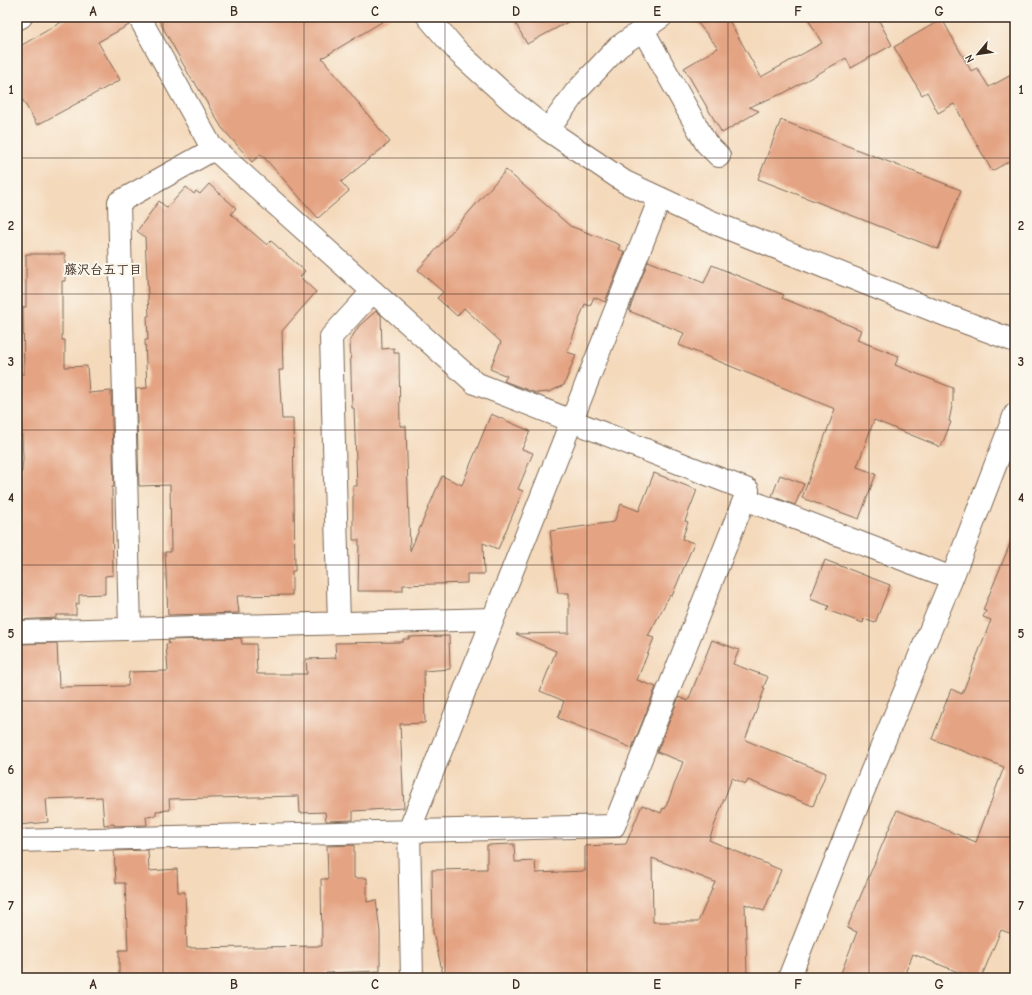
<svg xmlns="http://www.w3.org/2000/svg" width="1032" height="995" viewBox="0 0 1032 995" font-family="'Comic Neue','Klee One',sans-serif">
<rect width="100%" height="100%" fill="#fbf7ec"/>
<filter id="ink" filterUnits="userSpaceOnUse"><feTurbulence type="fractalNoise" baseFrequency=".025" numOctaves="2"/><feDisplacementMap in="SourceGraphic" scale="8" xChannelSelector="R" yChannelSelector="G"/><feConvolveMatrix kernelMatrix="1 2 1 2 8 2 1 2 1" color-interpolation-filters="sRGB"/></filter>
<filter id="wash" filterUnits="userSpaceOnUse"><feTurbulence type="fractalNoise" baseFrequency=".012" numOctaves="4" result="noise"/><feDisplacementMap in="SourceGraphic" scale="16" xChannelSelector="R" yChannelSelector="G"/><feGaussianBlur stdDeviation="0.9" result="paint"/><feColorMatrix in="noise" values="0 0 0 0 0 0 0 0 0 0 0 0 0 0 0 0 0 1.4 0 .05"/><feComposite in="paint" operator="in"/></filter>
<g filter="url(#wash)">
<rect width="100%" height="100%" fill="#f4d9bb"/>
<g id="blocks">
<!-- building -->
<path fill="#e4a382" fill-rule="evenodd" d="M70,17h57l2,8 -31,17 22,38 -83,45 -20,-35v-42z
M157,17h233l-68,41 68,84 -49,40 8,9 -31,27 -57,-64 -9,8 -30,-34 -28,-47 -1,1z
M512,17h65l-50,27z
M693,17h34l34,60 61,-34 -15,-26h70l15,28 -41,23 -5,-10 -62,35 -35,14 10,4 -37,22 -38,-65 34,-20z
M942,19l29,52 6,-3 12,19 26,-14v85l-23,13 -38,-67 -16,9 -11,-21 -5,3 -28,-48z
M781,120l180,70 -23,59 -180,-70z
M506,170l64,56 50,19 -2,4 7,3 -20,50 -11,-5 -4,9 -5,-2 -18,48 9,3 -12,30 -15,7 -13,1 -32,-12 3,-5 -17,-7 11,-27 -37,-34 -7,8 -20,-18 6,-6 -25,-22z
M209,184l27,24 -5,6 36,31 4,-4 34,30 -5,6 16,15 -34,39 1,39h-4l3,49h11l2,152h-3v24l-55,1 2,17 -71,2 -3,-63h6l-1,-67 -31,1 -3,-97 11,-1 -2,-48h3l-1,-24h2l-4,-79 -8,-6 22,-30 8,7 19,-21 8,7 2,-3 4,3z
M26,254h39v27h-3v59h3v27l22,-1 2,27 22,-2 3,96h-2l1,88 -8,1v18l-26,1v9h-3v11h-20v3l-39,2v-148h5l1,-14 -4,-84h5l-1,-67h3z
M648,261l56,22 8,-18 72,30 -2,3 79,32 -4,10 42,16 -4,9 58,23v13l-4,20 2,1 -10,25 -67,-27 -17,47 19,7 -17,45 -57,-21 33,-89 -156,-64 5,-12 -55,-22z
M376,311l5,4 1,34 12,-1v5h5l1,73h6l4,125 32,-75 20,9 29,-71 39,17 -8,18 11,4 -15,36 5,2 -25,58 -15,-6 1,31h-17v9l-64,2v6h-45l1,-51h-6v-54h4l-3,-78h-2l-2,-68 9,-14z
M654,473l43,17 -12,31 3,1 -6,17 12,4 -22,53 -2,-1 -22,41 6,2 -17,42 19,7 -24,61 -74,-30 6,-17 -24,-10 16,-40 -40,-17 53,-1v-40h-11l-8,-62 64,-9 7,-18 18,7z
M780,475l24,9 -9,21 -23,-9z
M1014,534l1,401 -14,-5 -20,48h-8l-60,-24 -10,24h-64l18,-46 -10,-4 50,-118 79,32 28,-75 -72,-28 19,-50 11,5 29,-74 -8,-3 3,-6 -3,-1z
M825,560l65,25 -15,38 -11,-4 -1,4 -36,-13 2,-4 -19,-7z
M449,636l1,33 -26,2 1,52 -25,1 4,84 -51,3v9l-27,1 -1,-9 -25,1 -1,-17 -130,3 1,11 -14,1v5l-10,1 1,8 -33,1v-2l-10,1 -2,-28 -56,2 2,23 -29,3 -2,-31v-150l40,-1 2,44 69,-1 1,-14 39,-1 -2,-27h3l-1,-4 73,-2 1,6h14l1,30h50l-1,-15 30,-1 -1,-15 68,-1v-3h6v-2z
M712,640l27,10 -6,14 35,13 -5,11h2l-20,52 81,33 -13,33 -65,-26 -2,4 -14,-6 -23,62 72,30 -17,41 -19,-7 2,71 -63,3h-240l-11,-46 -1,-62 55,-1v-24l27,-1 1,18 20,-1 1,12 49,-2v-25l41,-2 16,-39 19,8 2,-5 2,1 18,-47 -26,-10 22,-55 9,4zM652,858l63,24 -17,40h-45z
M354,845v33h13v24l9,-2 4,32v39l-54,2v5h-207v-28h9l-3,-67h-9l-2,-32 34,-1 1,21 28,-2 1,23h7l2,56 135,-2 -1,-67h7l-1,-33z"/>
</g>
</g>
<g filter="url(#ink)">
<use href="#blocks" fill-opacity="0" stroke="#7c6755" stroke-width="1"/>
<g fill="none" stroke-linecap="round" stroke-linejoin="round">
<!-- minor casing -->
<g stroke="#7c6755" stroke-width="24">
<path id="minor" d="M428,17l31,36 54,49 35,28 77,52 82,38 228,91 80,30
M17,19l4,-2
M643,30l63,113 13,13
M548,130l27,-37 43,-46 43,-30
M745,499l207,79
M339,623l-8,-286 42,-46
M130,629l-11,-427 95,-53
M17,632l476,-13
M17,841l597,-15 134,-336 -273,-107 -264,-237 -72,-129
M412,978l-3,-147 251,-633
M789,978l71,-179 92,-221 63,-164"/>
</g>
<!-- minor -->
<use href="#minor" stroke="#fff" stroke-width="22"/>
</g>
</g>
<!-- grid -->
<path fill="none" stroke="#3b2a1e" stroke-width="1" stroke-opacity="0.55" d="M163,17v961M304,17v961M445,17v961M587,17v961M728,17v961M869,17v961M17,158h998M17,294h998M17,430h998M17,565h998M17,701h998M17,837h998"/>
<g text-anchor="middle" stroke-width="4" stroke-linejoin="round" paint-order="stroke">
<!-- neighbourhood labels -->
<g font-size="13" font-weight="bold" fill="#3b2a1e" stroke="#fbf7ec">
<text x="103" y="274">藤沢台五丁目</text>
</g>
</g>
<!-- margin -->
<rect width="1032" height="995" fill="none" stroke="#fbf7ec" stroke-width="44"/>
<!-- north arrow -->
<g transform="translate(978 54) rotate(241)" stroke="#fbf7ec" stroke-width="3" paint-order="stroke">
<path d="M0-3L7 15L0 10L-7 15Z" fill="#3b2a1e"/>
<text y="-6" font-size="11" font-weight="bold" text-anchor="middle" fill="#3b2a1e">N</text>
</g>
<rect x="22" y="22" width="988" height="951" fill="none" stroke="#3b2a1e" stroke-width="1.5"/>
<g font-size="13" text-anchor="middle" font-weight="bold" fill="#3b2a1e">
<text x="93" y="16">A</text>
<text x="234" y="16">B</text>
<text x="375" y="16">C</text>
<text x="516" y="16">D</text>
<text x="657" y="16">E</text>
<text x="798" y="16">F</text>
<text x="939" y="16">G</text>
<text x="11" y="94">1</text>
<text x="1021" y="94">1</text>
<text x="11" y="230">2</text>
<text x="1021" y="230">2</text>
<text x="11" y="366">3</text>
<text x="1021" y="366">3</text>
<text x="11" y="502">4</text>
<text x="1021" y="502">4</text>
<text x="11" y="638">5</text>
<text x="1021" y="638">5</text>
<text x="11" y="774">6</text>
<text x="1021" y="774">6</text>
<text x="11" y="910">7</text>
<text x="1021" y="910">7</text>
<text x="93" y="989">A</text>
<text x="234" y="989">B</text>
<text x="375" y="989">C</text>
<text x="516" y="989">D</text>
<text x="657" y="989">E</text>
<text x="798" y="989">F</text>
<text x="939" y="989">G</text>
</g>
</svg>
